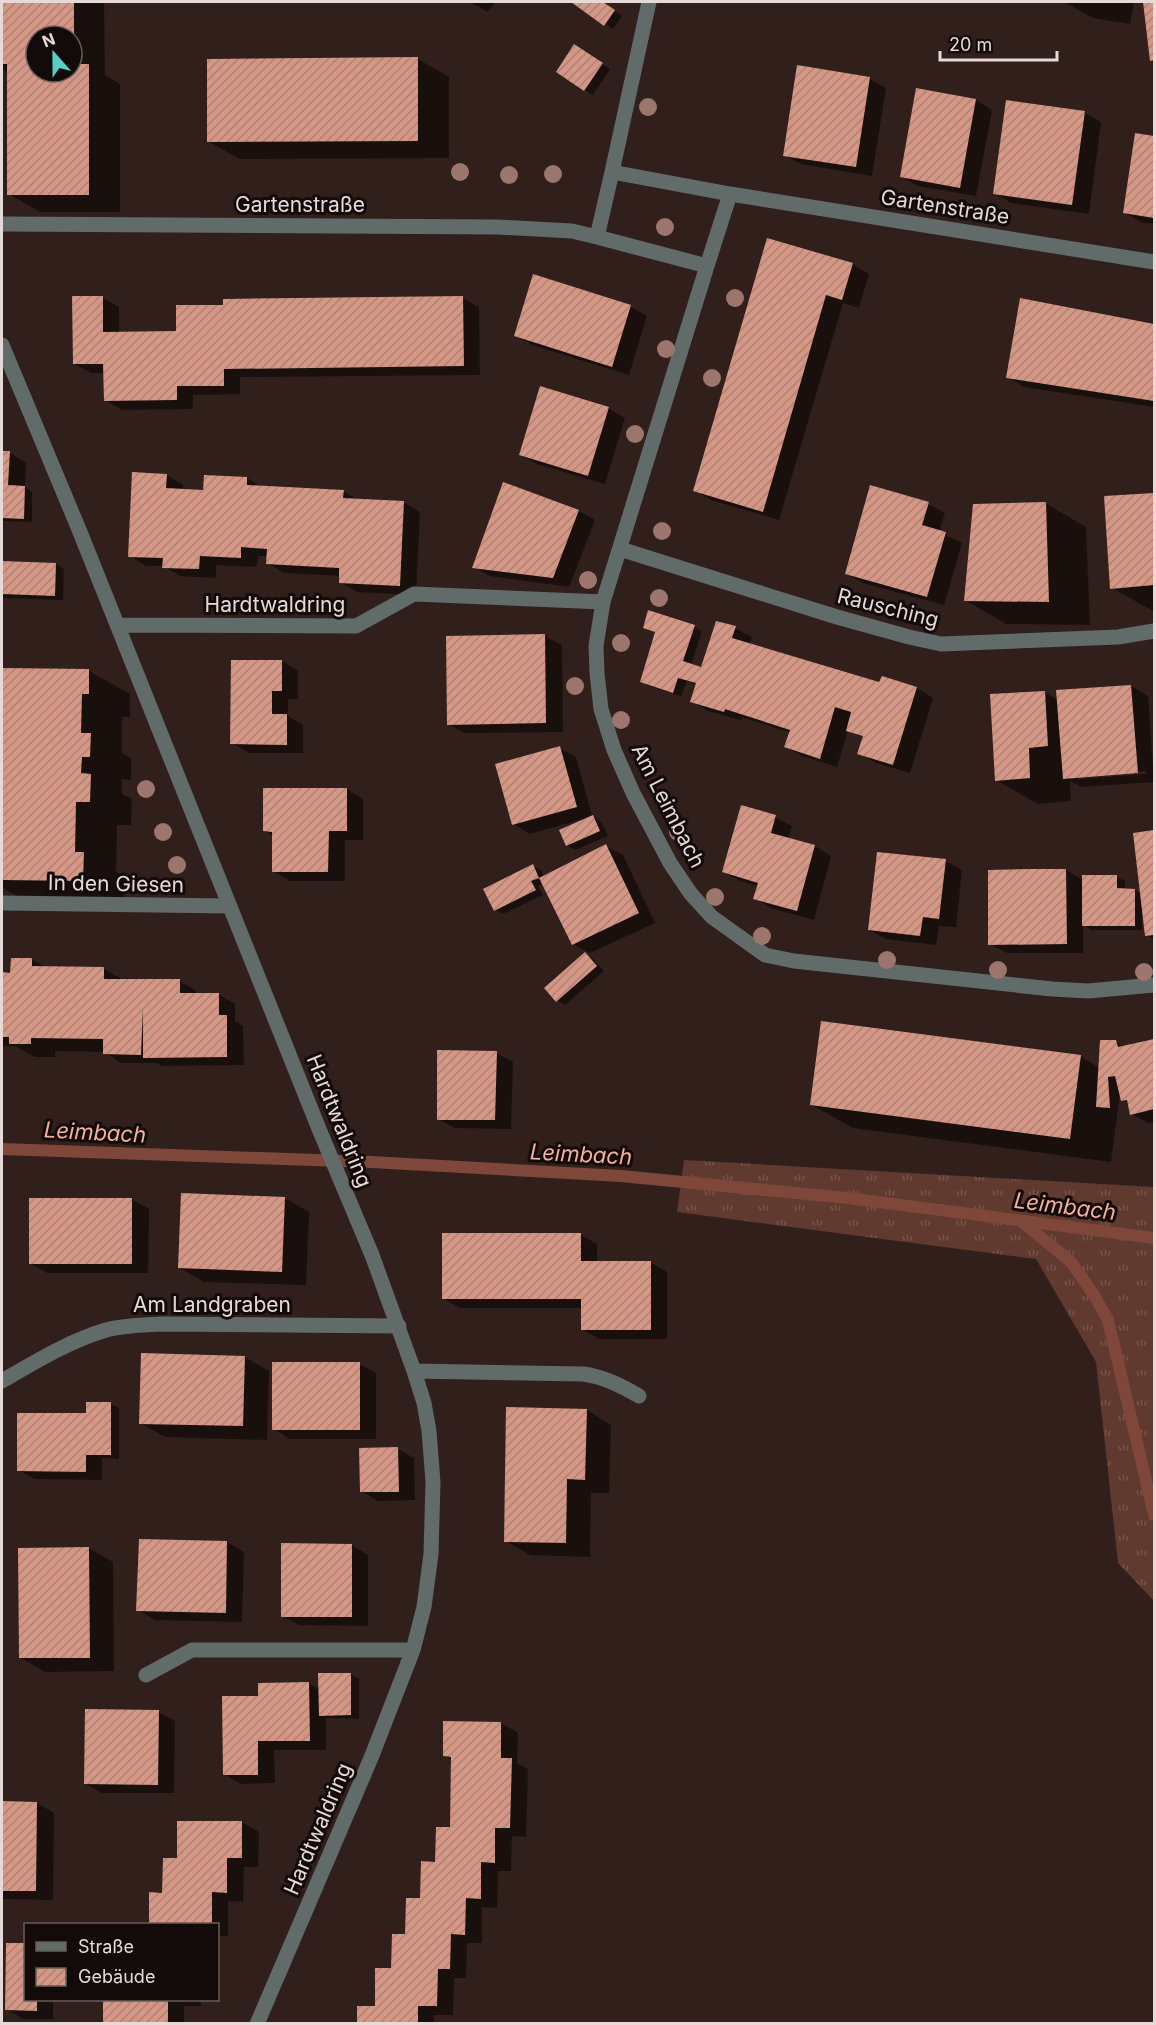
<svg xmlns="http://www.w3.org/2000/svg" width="1156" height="2025" viewBox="0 0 1156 2025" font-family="Inter,sans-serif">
<defs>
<pattern id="grass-tufts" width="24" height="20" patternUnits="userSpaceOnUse" patternTransform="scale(1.5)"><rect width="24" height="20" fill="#60392f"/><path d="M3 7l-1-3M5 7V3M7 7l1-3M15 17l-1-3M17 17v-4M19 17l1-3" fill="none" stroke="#77554c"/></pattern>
<pattern id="building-hatch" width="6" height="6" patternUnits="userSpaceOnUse" patternTransform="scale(1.5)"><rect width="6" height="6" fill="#d49685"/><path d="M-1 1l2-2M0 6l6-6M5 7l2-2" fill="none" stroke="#b08174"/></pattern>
</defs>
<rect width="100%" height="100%" fill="#301f1b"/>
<!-- grass -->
<path fill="url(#grass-tufts)" d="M684,1160l470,27v414l-36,-38 -22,-201 -60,-103 -359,-47z"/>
<!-- shadow -->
<path fill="#0007" fill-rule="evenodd" d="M2,2h102l1,73 15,9v128h-80l-31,-18 -1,-121 -6,-4zM36,36h36v36h-36z
M470,2h25l-7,10z
M573,2h30l19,14 -9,13z
M1064,2h70l-4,22 -37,-6z
M1145,2h9v59l-2,-1z
M583,51l27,18 -17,26 -35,-23z
M418,59l31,18v81l-209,1 -31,-17z
M799,67l71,12 16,9 -14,88 -71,-12 -17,-9z
M976,100l16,10 -16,86 -58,-10 -17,-10z
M1084,112l17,10 -12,92 -78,-11 -16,-10z
M1136,135l18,2v87l-13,-2 -17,-10z
M768,240l84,24 17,10 -10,34 -16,-5 -64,217 -68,-20 -17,-10z
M534,276l97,31 16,9 -18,59 -97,-30 -16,-9z
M102,297l17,10v26h59l285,-35 16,9 1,68 -240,2v17l-47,1v14l-71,1 -17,-10v-27h-14l-17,-9z
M1022,300l132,25v82l-130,-20 -16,-10z
M608,408l17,10 -20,66 -68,-20 -17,-9z
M2,453h8l16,10 -1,24 7,5v30l-30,-1z
M167,475l16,10v5l22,1v-15l42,2 15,9 81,4 15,9 45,2 17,10 -4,83 -59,-3 -17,-10 1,-6 -57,-3 -17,-10 1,-7h-10l-1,11 -41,-2v13l-36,-2 -17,-10h-17l-16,-10z
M871,487l57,17 17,9 -6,19 23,11 -18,62 -81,-22 -17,-10z
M1154,494v117h-1l-41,-23 -6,-91z
M1045,503l41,24 4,98 -84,-1 -41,-24z
M579,511l16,9 -26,67 -79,-11 -16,-9z
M2,562l54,2 8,5 -1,31 -61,-2z
M694,627l8,4 -11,34 11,4 33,-41 17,9 -3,8 130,38 4,-5 34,10 16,10 -23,75 -34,-10 -17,-10 5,-16 -16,-7 -11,37 -35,-11 -16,-9 5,-14 -49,-16 -1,3 -33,-9 -16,-10 5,-17 -10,-3 -6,15 -32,-10 -8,-5 16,-48 -12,-5z
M545,636l17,9 1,87 -98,1 -17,-9 -1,-87z
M282,661l16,10v28h-10v17l15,9v28h-54l-17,-10z
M2,669l87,2 41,23v23h-8v36l9,5v22l-9,-1v15l10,5 -1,26h-14l-1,47 9,5 -1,27 -96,-1 -26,-16z
M1131,686l17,10 6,86 -73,5 -11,-6 1,20 -33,3 -42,-24 48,-88 14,8zM1146,771v3l-68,5v-3z
M559,748l17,9 16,59 9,5 7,15 -33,14 -8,-5 20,-25 -1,-2 -56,16 -17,-10z
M347,789l16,10v41h-18v41h-55l-17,-10v-35l-8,-5z
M775,817l17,9 -4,13 27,7 16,10 -17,64 -43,-12 -16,-10 3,-12 -18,-5 -16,-9z
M1154,832v107l-8,-4 -2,-18h-2v13h-51l-8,-5v28h-76l-17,-9 76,-74 17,10 34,-3 8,4v9h9l8,4 -7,-60z
M606,846l17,9 32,68 -65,30 -17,-9 -29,-61 -6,3 5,9 -40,19 -8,-4 38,-44 8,4 3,7z
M946,861l16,9 -6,57 -17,-1 -3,19 -50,-6 -17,-9z
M585,954l8,5 11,12 -39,34 -8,-5z
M32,959l14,9 58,1 21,12h54l17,9v5l22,-1 17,10v17l8,5 1,39 -83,1 -4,-3h-36l-16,-11 -50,-1v6h-20l-20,-11h-13v-72h7z
M1154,1040v82l-6,1 -17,-9 -2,-10 -7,-4 -2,-8 -9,70 -258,-34 -41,-23 269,-48 19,11 16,-26 8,5z
M496,1053l17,9 -2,67 -56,-1 -17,-9z
M285,1198l24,14 -3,73 -102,-3 -24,-14z
M132,1199l17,10 -1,64h-101l-17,-10z
M581,1235l16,9v19l53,-1 17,10v67h-68l-17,-10v-21h-122l-17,-10z
M142,1355l103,2 24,14 -2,69 -102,-3 -25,-14z
M359,1364l17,9v66h-86l-16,-10z
M111,1404l8,4v51l-17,-1v22l-67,-1 -17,-9 70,-56z
M587,1410l24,15 -2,68h-18l-1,64 -60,-2 -24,-14z
M398,1449l16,9 1,42 -37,1 -17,-10z
M140,1540l87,2 17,10 -2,70 -87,-2 -17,-10z
M352,1545l16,10v71l-69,-1 -17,-9z
M89,1548l24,14 1,109 -69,1 -24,-14z
M351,1674l8,5v40l-33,-1v32h-52l1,33 -34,1 -17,-10 35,-77v-13l50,-1 11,7z
M158,1712l17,9 -1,72h-72l-17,-9z
M501,1723l17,10 -1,30 11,6 -2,68 -14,-1 -1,35h-13l-1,37 -15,-1v36h-15l-1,35h-12l-1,37h-19v9h-76l18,-17 75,-179 2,-67 -9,-5z
M2,1803h35l17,10 -1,87 -51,-1z
M242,1822l17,10 -1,35h-14l-1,35 -15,-1v35h-10v-12h-68v-30h14l14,-35z
M26,2000h27v19h-30l-17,-10z
M104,2000h97v6h-17v18h-80z"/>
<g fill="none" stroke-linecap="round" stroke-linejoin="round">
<!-- stream -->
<path stroke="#7e4739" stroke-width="12" d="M2,1149l369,13 250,14 227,22 306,40
M1021,1221l50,41 23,33 14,25 46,195"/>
</g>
<!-- building -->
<path fill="url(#building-hatch)" d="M2,2h72v34h-38v36h36v-8h17v131h-82v-131h-5z
M571,2h32l12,8 -11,16z
M1143,2h11v58l-4,1z
M574,44l29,19 -19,28 -28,-19z
M418,57v84l-211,1v-83z
M797,65l73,12 -14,90 -73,-11z
M916,88l60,11 -16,89 -60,-11z
M1006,100l79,11 -13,94 -79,-11z
M1135,133l19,3v82l-31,-5z
M767,238l86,25 -11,37 -16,-5 -63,217 -70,-21z
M533,274l98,31 -19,62 -98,-31z
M72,296h31v36l73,-1v-26h47v-6l240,-3 1,70 -240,3v17h-47v14l-73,1 -1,-37h-30z
M1020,298l134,26v77l-148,-23z
M540,386l69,21 -21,69 -69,-21z
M2,451h8l-2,34 17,1 -1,33 -22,-1z
M132,472l35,2 -1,14 37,2 1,-15 43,2v8l97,5 -1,8 61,3 -4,85 -61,-3v-15l-73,-4 1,-15 -26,-2v11l-41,-2 -1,13 -37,-1 1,-10 -35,-1z
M503,482l76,28 -26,68 -81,-10z
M870,485l59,17 -7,23 24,7 -19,65 -82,-23z
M1154,493v92l-44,4 -6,-93z
M1046,502l3,100 -85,-1 9,-97z
M2,561l54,2 -1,33 -53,-2z
M648,610l47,15 -12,36 18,6 15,-46 20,5 -4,12 147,44 3,-6 35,11 -24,78 -36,-11 6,-18 -17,-5 5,-19 -16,-5 -15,52 -36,-12 6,-17 -65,-21 -1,3 -34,-10 6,-19 -18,-5 -5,15 -33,-11 15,-50 -12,-4z
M545,634l1,89 -99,2 -1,-89z
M231,660h51v31h-10v23h15v31l-57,-1z
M2,668l87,1v25h-7l-1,39h10l-1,24h-8l-1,16 10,1 -1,28h-14l-1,50h9l-1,29 -81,-1z
M1131,685l7,88 -75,6 -7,-89z
M1045,691l3,55 -19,2 1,30 -35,3 -5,-87z
M560,746l17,61 -65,18 -17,-61z
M263,788h84v43h-18l-1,41h-56v-40l-9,-1z
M741,805l35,10 -5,18 44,12 -18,66 -44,-12 5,-16 -36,-11z
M593,815l7,16 -34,15 -7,-16z
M1154,830v105l-9,1 -12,-103z
M606,844l33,69 -67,32 -33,-67z
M877,852l69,7 -7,60 -16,-2 -3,19 -52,-6z
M533,864l6,14 -8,3 5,9 -42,21 -11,-22z
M1029,869h37l1,75 -79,1v-75z
M1082,875h35v13l18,1v37h-53z
M585,952l12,14 -41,36 -12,-14z
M11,958h21v8l72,1v12h76v14h39v22h8v42l-84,1v-50l-2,47 -38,-1v-15l-72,-1v6h-22v-7h-7v-65l8,1z
M821,1021l260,34 -11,84 -260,-34z
M1154,1039v70l-24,6 -3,-15 -6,1 -6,-25 -7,1 2,31 -14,-1 4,-67h16l2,7z
M437,1050l60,1 -2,69h-58z
M181,1193l104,4 -3,75 -104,-4z
M29,1198h103v66h-103z
M442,1233h139v28h70v69h-70v-31h-139z
M141,1353l104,3 -2,70 -104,-2z
M272,1362h88v68h-88z
M86,1402h25v53h-25v17l-69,-1v-58h69z
M506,1407l81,2 -2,71 -18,-1 -1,64 -62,-1z
M398,1447l1,45h-39l-1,-44z
M139,1539l88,2 -1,72 -90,-2z
M281,1543l71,1v73h-71z
M89,1547l1,111h-71l-1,-110z
M318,1673h33v42l-32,1z
M309,1682l1,59h-52v34h-35l-1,-79h36v-13z
M85,1709l74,1 -1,75 -74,-1z
M443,1721l58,1v36h11l-2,70h-15v35l-14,-1v37l-15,-1 -1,37 -14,-1 -1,35h-12l-1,37h-19v18h-61v-18h18v-38h16l1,-34h13l1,-36h14l1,-37 14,1 1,-35h14l1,-70 -8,-1z
M2,1801l35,1 -1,89h-34z
M177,1821h65v37h-15v35l-15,-1v32h-63v-32l13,1 1,-35h14z
M6,1943h20v57h11v11l-32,-1z
M103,2000h65v24h-65z"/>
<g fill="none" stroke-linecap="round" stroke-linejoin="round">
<!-- minor -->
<path stroke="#616b6a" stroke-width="15" d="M612,172l37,-170
M730,194l-23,72 -110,-29 15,-65 118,22 424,68
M2,224l496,3 74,4 25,6
M707,266l-104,336 -7,44 1,27 4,36 13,41 19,43 37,70 21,31 21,23 53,38 29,6 258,28 36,2 66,-6
M2,345l78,187 239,597 53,126 42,116 10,32 5,28 4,51 -2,72 -7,53 -11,43 -42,108 -114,266
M620,549l217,68 72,20 32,7 177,-7 36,-6
M118,625l238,1 58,-32 189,8
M2,903l228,3
M414,1371l169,3c21,3 37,11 56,22
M2,1381c33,-19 67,-40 104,-51 18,-5 37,-5 55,-6l238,2
M146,1675l46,-25h221"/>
</g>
<!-- trees -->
<g fill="#9c766c">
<circle cx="648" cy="107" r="9"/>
<circle cx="460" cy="172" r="9"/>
<circle cx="553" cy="174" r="9"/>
<circle cx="509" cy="175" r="9"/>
<circle cx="665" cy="227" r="9"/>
<circle cx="735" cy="298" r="9"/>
<circle cx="666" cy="349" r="9"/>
<circle cx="712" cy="378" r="9"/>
<circle cx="635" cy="434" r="9"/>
<circle cx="662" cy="531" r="9"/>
<circle cx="588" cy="580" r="9"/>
<circle cx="659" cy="598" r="9"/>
<circle cx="621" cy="643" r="9"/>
<circle cx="575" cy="686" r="9"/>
<circle cx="621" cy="720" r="9"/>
<circle cx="146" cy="789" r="9"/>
<circle cx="163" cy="832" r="9"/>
<circle cx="678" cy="832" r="9"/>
<circle cx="177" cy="865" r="9"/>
<circle cx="715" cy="897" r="9"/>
<circle cx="762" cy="936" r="9"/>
<circle cx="887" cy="960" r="9"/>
<circle cx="998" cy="970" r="9"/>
<circle cx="1144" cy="972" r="9"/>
</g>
<g text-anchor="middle" stroke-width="6" stroke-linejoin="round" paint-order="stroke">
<!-- street labels -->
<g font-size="21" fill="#e5dad7" stroke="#130b09">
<text x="300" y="212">Gartenstraße</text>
<text transform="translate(945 207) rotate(9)" y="7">Gartenstraße</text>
<text x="275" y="612">Hardtwaldring</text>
<text transform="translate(888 608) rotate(14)" y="7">Rausching</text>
<text transform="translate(668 806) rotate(63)" y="7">Am Leimbach</text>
<text transform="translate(116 884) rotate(1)" y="7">In den Giesen</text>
<text transform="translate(339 1121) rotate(68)" y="7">Hardtwaldring</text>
<text x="212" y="1312">Am Landgraben</text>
<text transform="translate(318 1829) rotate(-67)" y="7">Hardtwaldring</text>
</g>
<!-- water labels -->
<g font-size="22" font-style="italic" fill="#f6b09c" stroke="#130b09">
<text transform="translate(95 1132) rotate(3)" y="8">Leimbach</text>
<text transform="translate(581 1154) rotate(3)" y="8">Leimbach</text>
<text transform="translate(1065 1206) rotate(7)" y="8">Leimbach</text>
</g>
</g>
<!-- border -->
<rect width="1156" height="2025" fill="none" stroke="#e5dad7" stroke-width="6"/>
<!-- legend -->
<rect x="24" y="1923" width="195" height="78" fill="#130b09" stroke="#675e5b" stroke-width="1.5"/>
<rect x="36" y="1942" width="30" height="9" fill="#616b6a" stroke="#675e5b" stroke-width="1.5"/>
<text x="78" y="1953" font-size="18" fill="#e5dad7">Straße</text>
<rect x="36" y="1968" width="30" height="18" fill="url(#building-hatch)" stroke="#675e5b" stroke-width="1.5"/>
<text x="78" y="1983" font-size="18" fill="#e5dad7">Gebäude</text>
<!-- north arrow -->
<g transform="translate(54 54) rotate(339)"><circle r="28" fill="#130b09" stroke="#675e5b" stroke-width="1.5"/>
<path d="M0-4.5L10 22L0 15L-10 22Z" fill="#56cec3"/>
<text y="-9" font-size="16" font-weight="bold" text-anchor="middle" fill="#e5dad7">N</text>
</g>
<!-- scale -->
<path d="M940 51v9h117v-9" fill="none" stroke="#e5dad7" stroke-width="3"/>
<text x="949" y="51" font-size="18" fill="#e5dad7" stroke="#130b09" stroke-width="4.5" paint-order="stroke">20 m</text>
</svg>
